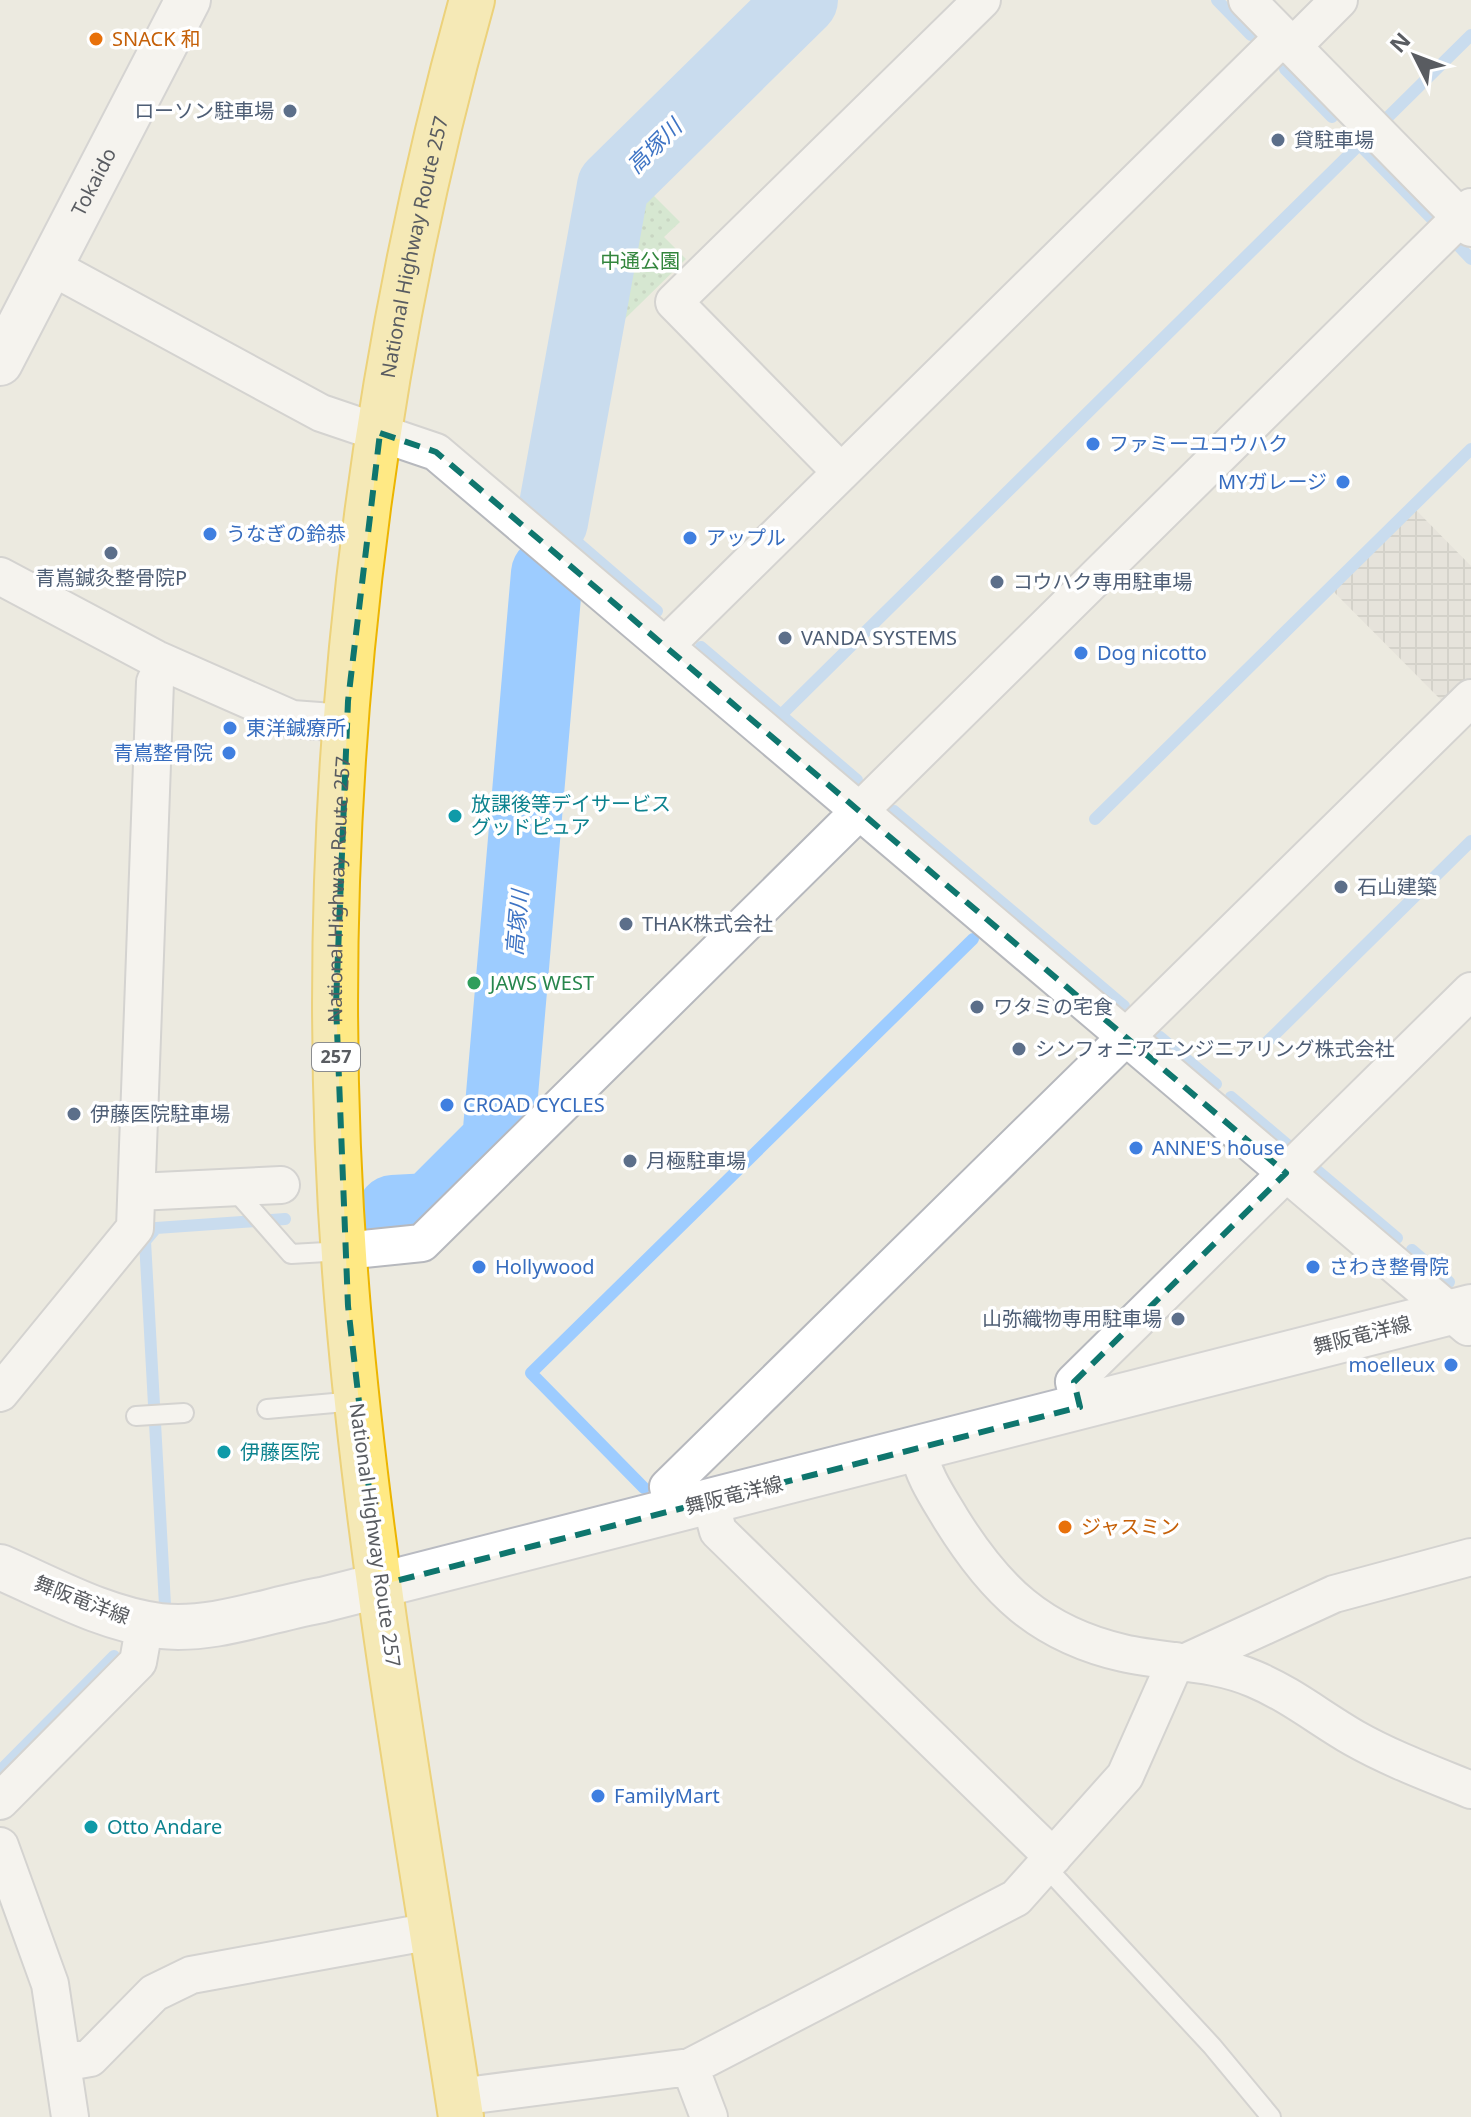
<svg xmlns="http://www.w3.org/2000/svg" width="1471" height="2117" viewBox="0 0 1471 2117" font-family="'Noto Sans','Noto Sans JP',sans-serif">
<defs>
<pattern id="industrial-grid" width="8" height="8" patternUnits="userSpaceOnUse" patternTransform="scale(2)"><rect width="8" height="8" fill="#dddcd4"/><path d="M0 4h8M4 0v8" fill="none" stroke="#b6b6af"/></pattern>
<pattern id="park-dots" width="8" height="8" patternUnits="userSpaceOnUse" patternTransform="scale(2)"><rect width="8" height="8" fill="#bbe5be"/><path d="M2 2h.1M6 6h.1" fill="none" stroke="#9bbd9e" stroke-width="1.8" stroke-linecap="round"/></pattern>
</defs>
<rect width="100%" height="100%" fill="#eceae0"/>
<!-- industrial -->
<path fill="url(#industrial-grid)" d="M1415,509l56,57v114l-25,25 -114,-115z"/>
<!-- park -->
<path fill="url(#park-dots)" d="M635,177l45,45 -16,15 22,22 -95,93 30,-161z"/>
<g fill="none" stroke-linecap="round" stroke-linejoin="round">
<!-- stream -->
<path stroke="#9dccff" stroke-width="12" d="M1217,0l34,35
M1285,69l47,48
M1388,117l83,-82
M1352,137l85,87
M1454,241l17,18
M552,521l5,5
M578,543l79,68
M701,647l156,133
M781,715l578,-570
M894,811l230,195
M1095,819l376,-370
M1160,1037l56,47
M1264,1045l207,-204
M1231,1097l59,50
M1313,1167l84,71
M1412,1250l37,32
M644,1488l-113,-115 442,-434
M165,1605l-20,-364 11,-13 129,-9
M0,1771l114,-115"/>
<!-- river -->
<path stroke="#9dccff" stroke-width="72" d="M552,522l61,-336 189,-186
M393,1211l37,-2 68,-68 49,-568"/>
<!-- lane casing -->
<g stroke="#b6b8bd" stroke-width="22">
<path id="lane" d="M232,1187l59,67 53,-3
M267,1409l89,-8
M136,1416l48,-3
M1045,1866l167,180 59,71"/>
</g>
<!-- street casing -->
<g stroke="#b6b8bd" stroke-width="40">
<path id="street" d="M1247,0l224,228
M1292,47l47,-47
M50,266l271,147 115,39 1032,875
M841,472l-167,-170 308,-302
M0,576l156,83 136,60 54,4
M665,646l618,-609
M137,1192l144,-7
M344,1251l78,-8 1049,-1036
M0,1393l135,-165 20,-546 9,-19
M1080,1407l-6,-25 397,-391
M917,1448c7,29 19,46 34,71 44,71 89,115 172,134 44,10 89,8 131,26 36,15 67,40 100,59 37,21 78,36 117,52
M710,1501l8,30 335,326
M674,1510l-6,-23 803,-789
M1186,1662l148,-68 137,-37
M0,1801l138,-139 7,-39
M0,1846l50,138 20,133
M62,2063l28,-5 64,-65 37,-18 241,-44
M690,2067l19,50
M458,2097l232,-30 326,-169 109,-122 51,-115"/>
</g>
<!-- secondary casing -->
<g stroke="#b9bbc2" stroke-width="48">
<g id="secondary">
<path id="s1" d="M0,363l188,-363"/>
<path d="M0,1567c51,22 104,52 160,59 54,6 110,-17 162,-26l1149,-293"/>
</g>
</g>
<!-- highway casing -->
<g stroke="#ecb500" stroke-width="48">
<g id="highway">
<path id="s2" d="M461,2117c-41,-269 -90,-538 -113,-808 -37,-438 6,-886 124,-1309"/>
</g>
</g>
<!-- lane -->
<use href="#lane" stroke="#fff" stroke-width="18"/>
<!-- street -->
<use href="#street" stroke="#fff" stroke-width="36"/>
<!-- secondary -->
<use href="#secondary" stroke="#fff" stroke-width="44"/>
<!-- highway -->
<use href="#highway" stroke="#ffe984" stroke-width="44"/>
</g>
<!-- marked area -->
<path d="M0 0H1471V2117H0ZM380,433l56,19 850,721 -212,209 6,25 -700,178 -32,-279 -12,-302 12,-303z" fill="#eceae0" fill-opacity=".55" fill-rule="evenodd"/>
<path fill="none" stroke="#0f766e" stroke-width="6" stroke-dasharray="16 10" stroke-linejoin="round" d="M380,433l56,19 850,721 -212,209 6,25 -700,178 -32,-279 -12,-302 12,-303z"/>
<!-- markers -->
<g fill="#e8710a" stroke="#fff" stroke-width="3">
<circle cx="96" cy="39" r="8"/>
<circle cx="1065" cy="1527" r="8"/>
</g>
<g fill="#5c6f8a" stroke="#fff" stroke-width="3">
<circle cx="290" cy="111" r="8"/>
<circle cx="1278" cy="140" r="8"/>
<circle cx="111" cy="553" r="8"/>
<circle cx="997" cy="582" r="8"/>
<circle cx="785" cy="638" r="8"/>
<circle cx="1341" cy="887" r="8"/>
<circle cx="626" cy="924" r="8"/>
<circle cx="977" cy="1007" r="8"/>
<circle cx="1019" cy="1049" r="8"/>
<circle cx="74" cy="1114" r="8"/>
<circle cx="630" cy="1161" r="8"/>
<circle cx="1178" cy="1319" r="8"/>
</g>
<g fill="#3f7fe0" stroke="#fff" stroke-width="3">
<circle cx="1093" cy="444" r="8"/>
<circle cx="1343" cy="482" r="8"/>
<circle cx="210" cy="534" r="8"/>
<circle cx="690" cy="538" r="8"/>
<circle cx="1081" cy="653" r="8"/>
<circle cx="230" cy="728" r="8"/>
<circle cx="229" cy="753" r="8"/>
<circle cx="447" cy="1105" r="8"/>
<circle cx="1136" cy="1148" r="8"/>
<circle cx="479" cy="1267" r="8"/>
<circle cx="1313" cy="1267" r="8"/>
<circle cx="1451" cy="1365" r="8"/>
<circle cx="598" cy="1796" r="8"/>
</g>
<g fill="#0f9aa8" stroke="#fff" stroke-width="3">
<circle cx="455" cy="816" r="8"/>
<circle cx="224" cy="1452" r="8"/>
<circle cx="91" cy="1827" r="8"/>
</g>
<circle fill="#2e9e5b" stroke="#fff" stroke-width="3" cx="474" cy="983" r="8"/>
<g text-anchor="middle" stroke-width="7" stroke-linejoin="round" paint-order="stroke">
<!-- shield labels -->
<rect fill="#fff" stroke="#8b8d90" stroke-width="2" x="312" y="1043" width="48" height="28" rx="6"/>
<g font-size="18" font-weight="bold" fill="#595c61">
<text x="336" y="1063">257</text>
</g>
<!-- food labels -->
<g font-size="20" fill="#c56008" stroke="#fff" text-anchor="start">
<text x="112" y="46">SNACK 和</text>
<text x="1081" y="1534">ジャスミン</text>
</g>
<!-- service labels -->
<g font-size="20" fill="#4e5e75" stroke="#fff" text-anchor="start">
<text x="274" y="118" text-anchor="end">ローソン駐車場</text>
<text x="1294" y="147">貸駐車場</text>
<text x="111" y="585" text-anchor="middle">青嶌鍼灸整骨院P</text>
<text x="1013" y="589">コウハク専用駐車場</text>
<text x="801" y="645">VANDA SYSTEMS</text>
<text x="1357" y="894">石山建築</text>
<text x="642" y="931">THAK株式会社</text>
<text x="993" y="1014">ワタミの宅食</text>
<text x="1035" y="1056">シンフォニアエンジニアリング株式会社</text>
<text x="90" y="1121">伊藤医院駐車場</text>
<text x="646" y="1168">月極駐車場</text>
<text x="1162" y="1326" text-anchor="end">山弥織物専用駐車場</text>
</g>
<!-- street labels -->
<g font-size="20" fill="#595c61" stroke="#fff">
<text dy="7" stroke="none"><textPath href="#s1" startOffset="204">Tokaido</textPath></text>
<text dy="7" stroke="none"><textPath href="#s2" startOffset="1884">National Highway Route 257</textPath></text>
<text dy="7" stroke="none"><textPath href="#s2" startOffset="1236">National Highway Route 257</textPath></text>
<text transform="translate(1362 1335) rotate(-14)" y="7">舞阪竜洋線</text>
<text transform="translate(734 1495) rotate(-14)" y="7">舞阪竜洋線</text>
<text transform="translate(375 1535) rotate(82)" y="7">National Highway Route 257</text>
<text transform="translate(82 1600) rotate(21)" y="7">舞阪竜洋線</text>
</g>
<!-- park labels -->
<g font-size="20" fill="#33863d" stroke="#fff">
<text x="640" y="268">中通公園</text>
</g>
<!-- shop labels -->
<g font-size="20" fill="#366cbe" stroke="#fff" text-anchor="start">
<text x="1109" y="451">ファミーユコウハク</text>
<text x="1327" y="489" text-anchor="end">MYガレージ</text>
<text x="226" y="541">うなぎの鈴恭</text>
<text x="706" y="545">アップル</text>
<text x="1097" y="660">Dog nicotto</text>
<text x="246" y="735">東洋鍼療所</text>
<text x="213" y="760" text-anchor="end">青嶌整骨院</text>
<text x="463" y="1112">CROAD CYCLES</text>
<text x="1152" y="1155">ANNE'S house</text>
<text x="495" y="1274">Hollywood</text>
<text x="1329" y="1274">さわき整骨院</text>
<text x="1435" y="1372" text-anchor="end">moelleux</text>
<text x="614" y="1803">FamilyMart</text>
</g>
<!-- culture labels -->
<g font-size="20" fill="#0d838f" stroke="#fff" text-anchor="start">
<text x="471" y="811">放課後等デイサービス<tspan x="471" dy="23">グッドピュア</tspan></text>
<text x="240" y="1459">伊藤医院</text>
<text x="107" y="1834">Otto Andare</text>
</g>
<!-- leisure labels -->
<g font-size="20" fill="#27864d" stroke="#fff" text-anchor="start">
<text x="490" y="990">JAWS WEST</text>
</g>
<!-- water labels -->
<g font-size="22" font-style="italic" fill="#3e74c4" stroke="#fff">
<text transform="translate(654 146) rotate(-45)" y="8">高塚川</text>
<text transform="translate(517 923) rotate(-85)" y="8">高塚川</text>
</g>
</g>
<!-- north arrow -->
<g transform="translate(1415 56) rotate(312)" stroke="#ffffff" stroke-width="6" paint-order="stroke">
<path d="M0-6L14 30L0 20L-14 30Z" fill="#595c61"/>
<text y="-12" font-size="22" font-weight="bold" text-anchor="middle" fill="#595c61">N</text>
</g>
</svg>
